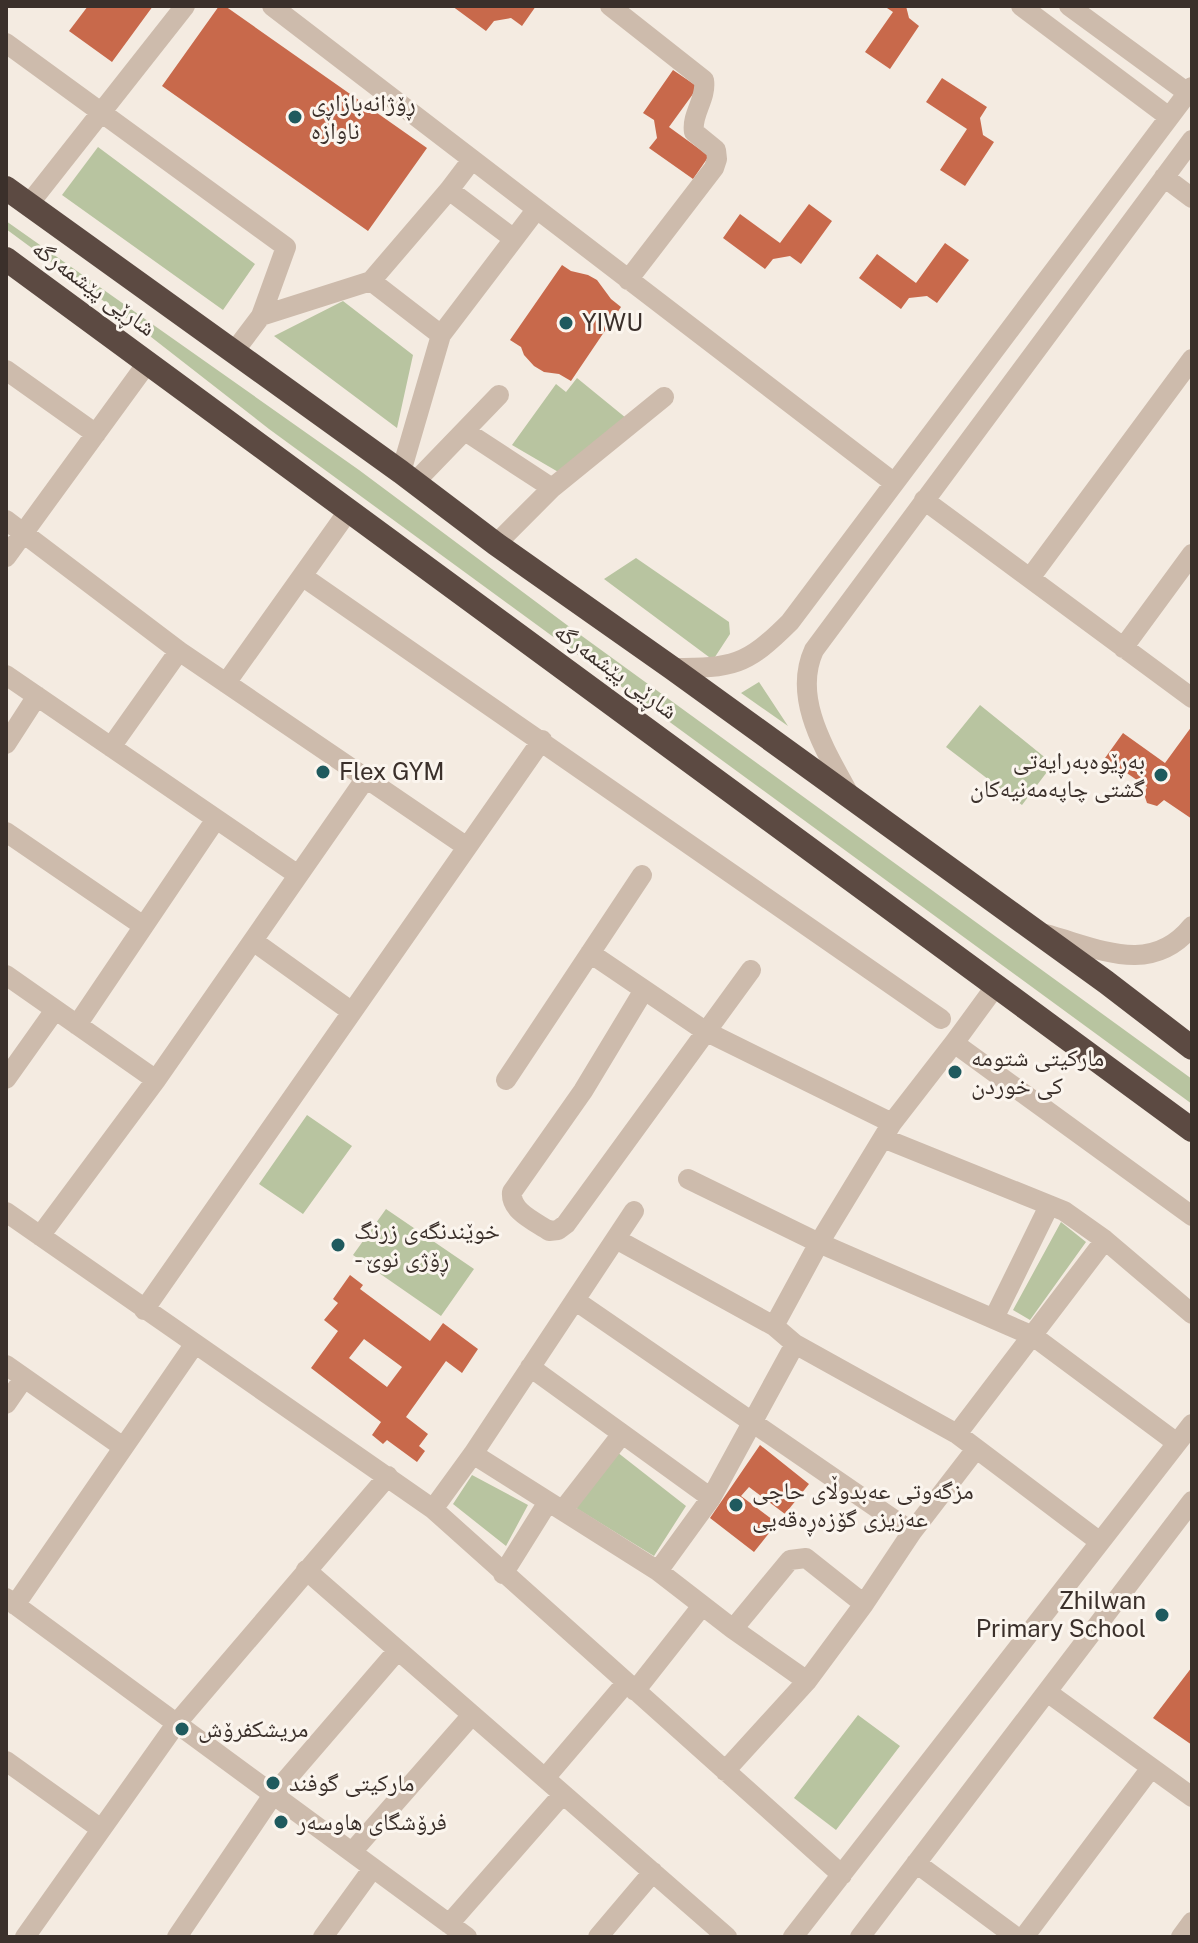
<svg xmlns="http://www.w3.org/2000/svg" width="1198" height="1943" viewBox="0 0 1198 1943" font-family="'Public Sans','Noto Naskh Arabic',sans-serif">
<rect width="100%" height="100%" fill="#f4ebe1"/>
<!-- green -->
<path fill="#b8c4a0" d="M98,147l157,117 -32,46 -161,-115z
M6,221l353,249 216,161 617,448v25l-923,-675 -141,-110 -122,-90z
M343,301l70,54 -16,73 -123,-92z
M577,378l49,40 -66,55 -48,-28 44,-61 10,8z
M636,558l93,64 1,12 -17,26 -109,-81z
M759,682l29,44 -47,-33z
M980,705l73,59 -31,41 -76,-58z
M307,1115l45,31 -49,68 -44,-30z
M386,1209l88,60 -33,47 -88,-61z
M1061,1222l25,20 -56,78 -17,-10z
M617,1452l69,54 -32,50 -78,-48z
M472,1475l56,30 -22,41 -53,-42z
M858,1715l42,31 -64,84 -42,-32z"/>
<!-- building -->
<path fill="#c8694b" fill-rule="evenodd" d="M88,6h65l-41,56 -43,-31z
M219,6h6l202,142 -59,83 -206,-145z
M452,6h84l-14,20 -11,-8 -17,3 -8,10z
M884,6h22l3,12 10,8 -29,43 -25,-17 28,-40z
M673,70l25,17 -29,40 40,29 -16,23 -44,-31 8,-10 -3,-18 -11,-7z
M942,78l45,29 -7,11 3,17 11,7 -29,44 -25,-16 27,-41 -41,-27z
M809,204l23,17 -31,43 -11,-8 -17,3 -8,10 -42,-31 17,-24 40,29z
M945,243l24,17 -32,43 -10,-7 -18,2 -8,11 -42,-31 18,-24 39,29z
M562,265l9,6 17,4 9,5 14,19 10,8 -50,74 -12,-7 -15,-2 -10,-6 -10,-11 -3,-8 -11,-7z
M1192,726v93l-28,-19 -7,6 -10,-3 -3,-9 3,-7 -42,-29 18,-25 42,30z
M350,1275l13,10 -3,4 70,52 13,-18 35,26 -16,24 -16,-12 -40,56 22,17 -9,12 6,5 -8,11 -30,-22 -4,4 -11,-9 9,-13 -70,-54 27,-37 -14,-11 14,-17 -5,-4zM364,1339l38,28 -15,20 -38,-29z
M760,1445l49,39 -24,30 -36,-27 -8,9 36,27 -23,29 -44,-34z
M1192,1667v78l-39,-27z"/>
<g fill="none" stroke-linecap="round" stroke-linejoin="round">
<!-- minor -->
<path stroke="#cdbbac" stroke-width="20" d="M272,6l621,476
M610,6l94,74c3,19 -13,34 -10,52l22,18 1,9 -3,9 -86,112
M1021,6l148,111
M1069,6l123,90
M6,43l280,204 -25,69 -28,37
M1164,177l28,21
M449,190l65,49
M29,204l156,-198
M371,281l70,54
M261,316l110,-35 78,-91 22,-29
M6,370l90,64
M465,431l87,57
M401,472l40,-137 95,-125
M415,482l84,-87
M924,500l268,198
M6,520l173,131
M496,544l56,-56 112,-91
M6,557l142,-195
M302,576l639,443
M1030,578l162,-219
M1123,648l69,-94
M672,668c61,0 74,-2 118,-46l402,-535
M6,675l292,200
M226,683l123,-173
M6,744l31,-48
M111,747l68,-96 288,196
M851,798c-23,-44 -60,-98 -37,-148l378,-510
M6,832l136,93
M1045,934c53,14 106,43 147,-8
M253,941l99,71
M590,953l115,78 187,92
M6,975l150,105
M995,987l-41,56 238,173
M644,990l-61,101 -71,101c-2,19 22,29 37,39l9,-1 8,-6 185,-254
M77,1025l139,-206
M6,1079l49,-69
M506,1080l136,-205
M883,1138l181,73 41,29 87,74
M688,1179l131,64 214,93 144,107
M6,1212l427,297 409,366
M40,1236l116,-156 210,-302
M616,1239l158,87 21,18 162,90 143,108
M576,1301l336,231
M144,1310l398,-570
M994,1318l55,-112
M774,1326l45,-83 73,-120 62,-80
M6,1365l117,82
M530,1367l181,131
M6,1404l18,-26
M957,1434l148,-194
M473,1454l185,117 75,58 74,52
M433,1509l40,-55 161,-243
M563,1510l59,-76
M306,1570l421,367
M658,1571l53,-73 84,-154
M503,1574l45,-72
M6,1598l461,339
M15,1605l179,-260
M733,1629l57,-69 16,-2 58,46
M635,1691l67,-85
M1047,1692l145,105
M6,1761l95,68
M725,1771l82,-90 57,-77 48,-72 64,-83
M545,1778l81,-95
M352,1852l120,-137
M916,1863l100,74
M449,1924l114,-130
M25,1937l151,-213 212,-248
M177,1937l96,-142 125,-145
M323,1937l50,-69
M598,1937l55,-65
M793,1937l399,-513
M860,1937l332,-436
M1024,1937l127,-169
M1181,1937l11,-15"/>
<!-- highway -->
<path stroke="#5c4a42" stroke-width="24" d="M6,188l395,284 95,72 176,124 434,314 86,66
M6,259l1186,871"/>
</g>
<!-- markers -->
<g fill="#1f5a5e" stroke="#fbf5ee" stroke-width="3">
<circle cx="295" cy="117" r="8"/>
<circle cx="566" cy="323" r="8"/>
<circle cx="323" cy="772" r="8"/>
<circle cx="1161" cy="775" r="8"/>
<circle cx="955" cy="1072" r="8"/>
<circle cx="338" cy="1245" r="8"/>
<circle cx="736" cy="1505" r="8"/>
<circle cx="1162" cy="1615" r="8"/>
<circle cx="182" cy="1729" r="8"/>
<circle cx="273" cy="1783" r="8"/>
<circle cx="281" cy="1822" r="8"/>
</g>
<g text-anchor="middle" stroke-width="6" stroke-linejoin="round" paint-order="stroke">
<!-- poi labels -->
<g font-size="24" fill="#3b302b" stroke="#fbf5ee" text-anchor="start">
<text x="311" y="111">ڕۆژانەبازاڕی<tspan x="311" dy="28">ناوازە</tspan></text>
<text x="582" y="331">YIWU</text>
<text x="1145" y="769" text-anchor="end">بەڕێوەبەرایەتی<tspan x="1145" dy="28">گشتی چاپەمەنیەکان</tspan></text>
<text x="339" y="780">Flex GYM</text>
<text x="971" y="1066">مارکیتی شتومه<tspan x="971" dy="28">کی خوردن</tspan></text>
<text x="354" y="1239">خوێندنگەی زرنگ<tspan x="354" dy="28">- ڕۆژی نوێ</tspan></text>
<text x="752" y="1499">مزگەوتی عەبدوڵای حاجی<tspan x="752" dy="28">عەزیزی گۆزەڕەقەیی</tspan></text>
<text x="1146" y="1609" text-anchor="end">Zhilwan<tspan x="1146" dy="28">Primary School</tspan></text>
<text x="198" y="1737">مریشکفرۆش</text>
<text x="289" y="1791">مارکیتی گوفند</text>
<text x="297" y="1830">فرۆشگای هاوسەر</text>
</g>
<!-- street labels -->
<g font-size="24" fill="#3b302b" stroke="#fbf5ee">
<text transform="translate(94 288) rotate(36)" y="8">شاڕێی پێشمەرگە</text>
<text transform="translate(616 671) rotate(36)" y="8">شاڕێی پێشمەرگە</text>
</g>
</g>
<!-- border -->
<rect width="1198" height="1943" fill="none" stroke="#3b302b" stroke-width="16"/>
</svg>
